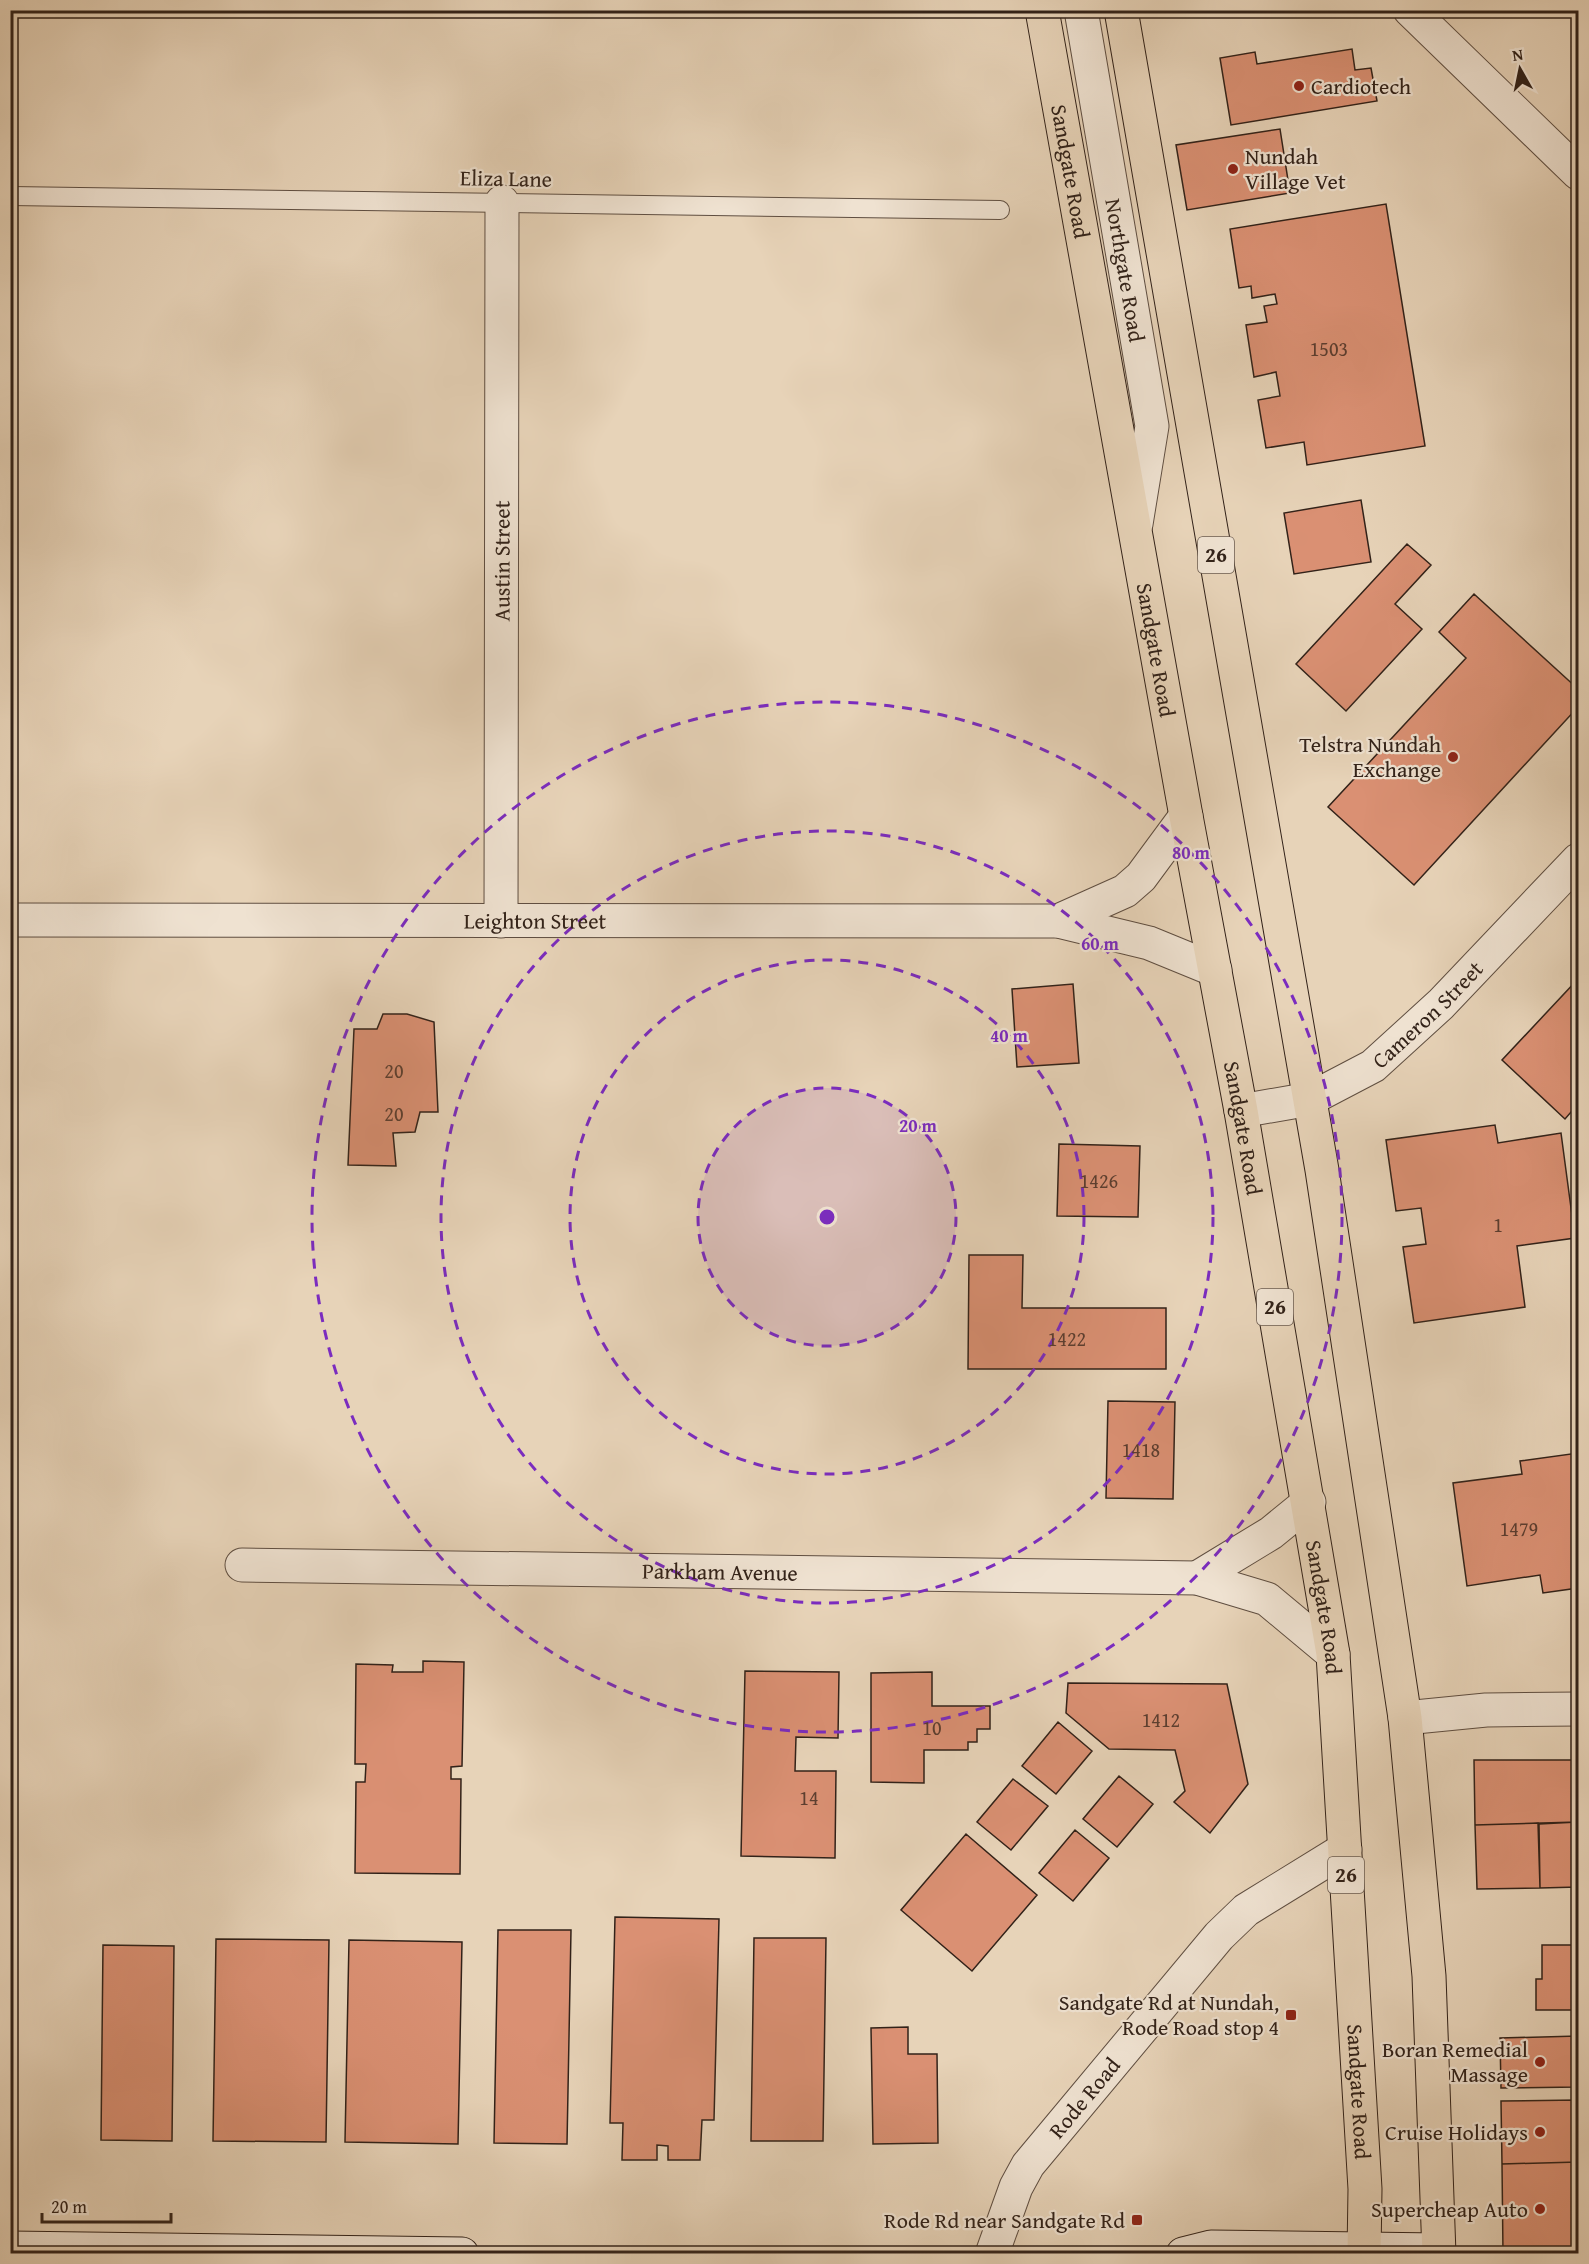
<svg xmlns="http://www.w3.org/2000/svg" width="1589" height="2264" viewBox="0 0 1589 2264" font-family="'Gentium Book Plus',serif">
<rect width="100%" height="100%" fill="#e7d3b8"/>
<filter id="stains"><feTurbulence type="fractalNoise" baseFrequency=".00333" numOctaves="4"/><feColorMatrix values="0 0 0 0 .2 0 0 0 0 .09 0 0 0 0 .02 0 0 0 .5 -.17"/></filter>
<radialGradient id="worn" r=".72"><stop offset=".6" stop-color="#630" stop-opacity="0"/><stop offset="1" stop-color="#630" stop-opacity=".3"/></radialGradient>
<!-- building -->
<path fill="#da9073" stroke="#322219" stroke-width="1.5" d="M1352,49l3,21 16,-2 6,33 -146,24 -11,-67 35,-6 2,12z
M1280,129l10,64 -103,17 -11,-65z
M1386,204l39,242 -118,19 -3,-23 -38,6 -8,-48 22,-4 -4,-24 -22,5 -8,-52 21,-3 -3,-16 13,-2 -2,-10 -23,4 -1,-12 -12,2 -9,-59z
M1361,500l10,62 -77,12 -10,-61z
M1407,544l24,21 -36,39 27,25 -76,82 -50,-47z
M1474,594l104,95v18l-164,178 -86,-78 138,-149 -27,-26z
M1578,979v125l-13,15 -63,-59z
M1073,984l6,79 -62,4 -5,-78z
M383,1014h24l27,8 4,90h-18l-5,20 -22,1 3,33 -48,-1 6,-136h23z
M1495,1125l3,18 63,-10 14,105 -58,8 8,61 -111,16 -11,-76 23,-3 -5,-36 -25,3 -10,-71z
M1059,1144l81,2 -2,71 -81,-1z
M969,1255h54l-1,53h144v61h-198z
M1108,1401l67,1 -2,97 -67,-1z
M1578,1453v135l-35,5 -3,-18 -73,11 -14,-103 69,-9 -2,-13z
M423,1661l41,1 -2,104 -11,1v12h10l-1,95 -105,-1 1,-91h9l1,-18h-11l1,-100 37,1 -1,7h31z
M745,1671l94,1 -1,66 -42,-1 -1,34h41l-1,87 -94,-2z
M932,1672v34h58v23h-13v13h-9v8h-44v33l-53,-1v-109z
M1068,1683l159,1 21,100 -38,49 -36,-31 11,-11 -10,-41 -66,-1 -43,-36z
M1058,1722l34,29 -36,43 -34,-28z
M1474,1760h104v62l-103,3z
M1119,1776l34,28 -36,43 -34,-28z
M1013,1779l35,27 -37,44 -34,-28z
M1578,1822v65l-38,1 -1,-64z
M1538,1823l2,65 -63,1 -2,-64z
M1075,1830l34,28 -36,43 -34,-28z
M966,1834l71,61 -65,76 -71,-61z
M615,1917l104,2 -5,201h-12l-2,40h-32v-14l-11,-1v15h-35l1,-37h-13z
M498,1930h73l-4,214 -73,-1z
M754,1938h72l-3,203h-72z
M216,1939l113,1 -3,202 -113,-1z
M349,1940l113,2 -4,202 -113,-2z
M103,1945l71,1 -2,195 -71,-1z
M1542,1945h36v65h-42v-31h6z
M908,2027v27h29l1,89 -65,1 -2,-116z
M1578,2036v51l-77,1 -1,-50z
M1578,2100v62l-76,2 -1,-63z
M1578,2162v92h-75l-1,-90z"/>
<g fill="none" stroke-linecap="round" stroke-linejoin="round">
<!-- service casing -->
<g stroke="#5f4e41" stroke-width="20">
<path id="service" d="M10,196l990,14"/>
</g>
<!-- minor casing -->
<g stroke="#5f4e41" stroke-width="35">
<g id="minor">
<path d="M1410,10l168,163"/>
<path id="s1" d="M10,920l1048,1 91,22 66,27"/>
<path id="s2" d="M501,921l1,-719"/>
<path d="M1058,921l67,-30 16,-14 45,-61"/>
<path id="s3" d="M1241,1111l69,-12 63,-33 68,-62 137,-144"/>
<path id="s4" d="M242,1565l955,13 70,21 66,55"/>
<path d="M1197,1578l74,-45 38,-31"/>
<path id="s5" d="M992,2254l24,-67 12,-22 191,-229 27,-26 99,-61"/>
</g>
</g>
<!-- tertiary casing -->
<g stroke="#5f4e41" stroke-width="35">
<g id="tertiary">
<path id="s6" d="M1081,10l71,416 -16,98"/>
<path d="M1405,1718l81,-8 92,-1"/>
</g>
</g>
<!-- secondary casing -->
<g stroke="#322219" stroke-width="35">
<path id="secondary" d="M10,2248l452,6
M1183,2254l28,-7 228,3"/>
</g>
<!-- trunk casing -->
<g stroke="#322219" stroke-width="35">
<g id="trunk">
<path id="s7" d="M1042,10l144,806 55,295 92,543 32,535 -1,65"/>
<path d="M1121,10l201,1160 83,548 24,258 10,278"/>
</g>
</g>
<!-- service -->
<use href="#service" stroke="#efe2d1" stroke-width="18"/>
<!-- minor -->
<use href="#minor" stroke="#efe2d1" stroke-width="33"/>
<!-- tertiary -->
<use href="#tertiary" stroke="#efe2d1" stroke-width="33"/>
<!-- secondary -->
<use href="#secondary" stroke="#efe2d1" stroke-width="33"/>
<!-- trunk -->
<use href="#trunk" stroke="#e7d3b8" stroke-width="33"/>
</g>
<!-- distance rings -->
<circle cx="827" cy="1217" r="129" fill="#7b2cbf" fill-opacity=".12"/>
<g fill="none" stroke="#7b2cbf" stroke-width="3" stroke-dasharray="10 8">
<circle cx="827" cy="1217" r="129"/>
<circle cx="827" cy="1217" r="257"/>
<circle cx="827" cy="1217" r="386"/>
<circle cx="827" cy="1217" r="515"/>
</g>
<!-- markers -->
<g fill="#8f2418" stroke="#efe2d1" stroke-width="2">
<circle cx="1299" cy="86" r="6"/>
<circle cx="1233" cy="169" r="6"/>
<circle cx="1453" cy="757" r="6"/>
<rect x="1285" y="2009" width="12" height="12" rx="3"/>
<circle cx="1540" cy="2062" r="6"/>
<circle cx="1540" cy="2132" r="6"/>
<circle cx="1540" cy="2209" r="6"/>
<rect x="1131" y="2214" width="12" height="12" rx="3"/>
</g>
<g text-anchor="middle" stroke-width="4.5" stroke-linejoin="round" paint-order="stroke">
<!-- number labels -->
<g font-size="20" fill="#5c3e30">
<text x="1329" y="356">1503</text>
<text x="394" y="1078">20</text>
<text x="394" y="1121">20</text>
<text x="1099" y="1188">1426</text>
<text x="1498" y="1232">1</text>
<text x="1067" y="1346">1422</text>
<text x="1141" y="1457">1418</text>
<text x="1519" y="1536">1479</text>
<text x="1161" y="1727">1412</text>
<text x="932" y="1735">10</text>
<text x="809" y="1805">14</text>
</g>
<!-- shield labels -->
<g fill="#efe2d1" stroke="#6b5c50" stroke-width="1.5">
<rect x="1198" y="537" width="36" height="36" rx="4.5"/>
<rect x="1257" y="1289" width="36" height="36" rx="4.5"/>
<rect x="1328" y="1857" width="36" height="36" rx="4.5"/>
</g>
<g font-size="21" font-weight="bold" fill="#322219">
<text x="1216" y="562">26</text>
<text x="1275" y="1314">26</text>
<text x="1346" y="1882">26</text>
</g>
<!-- poi labels -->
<g font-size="22" fill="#322219" stroke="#efe2d1" text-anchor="end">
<text x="1311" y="94" text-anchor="start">Cardiotech</text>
<text x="1245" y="164" text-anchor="start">Nundah<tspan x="1245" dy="25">Village Vet</tspan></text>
<text x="1441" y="752">Telstra Nundah<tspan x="1441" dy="25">Exchange</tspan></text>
<text x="1279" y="2010">Sandgate Rd at Nundah,<tspan x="1279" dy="25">Rode Road stop 4</tspan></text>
<text x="1528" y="2057">Boran Remedial<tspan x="1528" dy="25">Massage</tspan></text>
<text x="1528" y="2140">Cruise Holidays</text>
<text x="1528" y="2217">Supercheap Auto</text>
<text x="1125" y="2228">Rode Rd near Sandgate Rd</text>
</g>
<!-- street labels -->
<g font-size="22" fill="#322219" stroke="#efe2d1">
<text dy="8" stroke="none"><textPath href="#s7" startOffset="164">Sandgate Road</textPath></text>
<text transform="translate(506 178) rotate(1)" y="8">Eliza Lane</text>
<text dy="8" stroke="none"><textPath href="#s6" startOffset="264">Northgate Road</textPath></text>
<text dy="8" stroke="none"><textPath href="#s2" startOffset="360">Austin Street</textPath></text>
<text dy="8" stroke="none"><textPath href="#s7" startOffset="650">Sandgate Road</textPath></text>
<text dy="8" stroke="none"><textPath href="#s1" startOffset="525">Leighton Street</textPath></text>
<text dy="8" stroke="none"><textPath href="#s3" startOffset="216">Cameron Street</textPath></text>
<text dy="8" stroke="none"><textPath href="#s7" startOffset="1136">Sandgate Road</textPath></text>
<text dy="8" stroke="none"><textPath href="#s4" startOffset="478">Parkham Avenue</textPath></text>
<text dy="8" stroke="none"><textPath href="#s7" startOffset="1622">Sandgate Road</textPath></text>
<text dy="8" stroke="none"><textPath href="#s7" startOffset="2108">Sandgate Road</textPath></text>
<text dy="8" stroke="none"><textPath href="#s5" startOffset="184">Rode Road</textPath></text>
</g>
</g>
<circle cx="827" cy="1217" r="9" fill="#7b2cbf" stroke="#efe2d1" stroke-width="3"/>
<g font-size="18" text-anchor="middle" font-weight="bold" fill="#7b2cbf" stroke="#efe2d1" stroke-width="4.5" stroke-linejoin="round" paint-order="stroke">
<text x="1191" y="859">80 m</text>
<text x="1100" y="950">60 m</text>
<text x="1009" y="1042">40 m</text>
<text x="918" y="1132">20 m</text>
</g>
<!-- margin -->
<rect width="1589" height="2264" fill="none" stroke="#e7d3b8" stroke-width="36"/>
<rect x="12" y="12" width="1565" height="2240" fill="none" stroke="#322219" stroke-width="3"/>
<rect x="18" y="18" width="1553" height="2228" fill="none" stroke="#322219" stroke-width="1.5"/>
<!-- north arrow -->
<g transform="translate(1520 69) rotate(351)" stroke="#efe2d1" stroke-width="4.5" paint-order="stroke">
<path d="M0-4.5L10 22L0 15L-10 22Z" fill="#322219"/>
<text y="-9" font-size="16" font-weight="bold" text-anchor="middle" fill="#322219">N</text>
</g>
<!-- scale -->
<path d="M42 2213v9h129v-9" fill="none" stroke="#322219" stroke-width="3"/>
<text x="51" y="2213" font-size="18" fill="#322219" stroke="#efe2d1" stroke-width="4.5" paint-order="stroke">20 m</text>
<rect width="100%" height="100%" filter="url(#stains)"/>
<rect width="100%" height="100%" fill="url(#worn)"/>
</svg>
